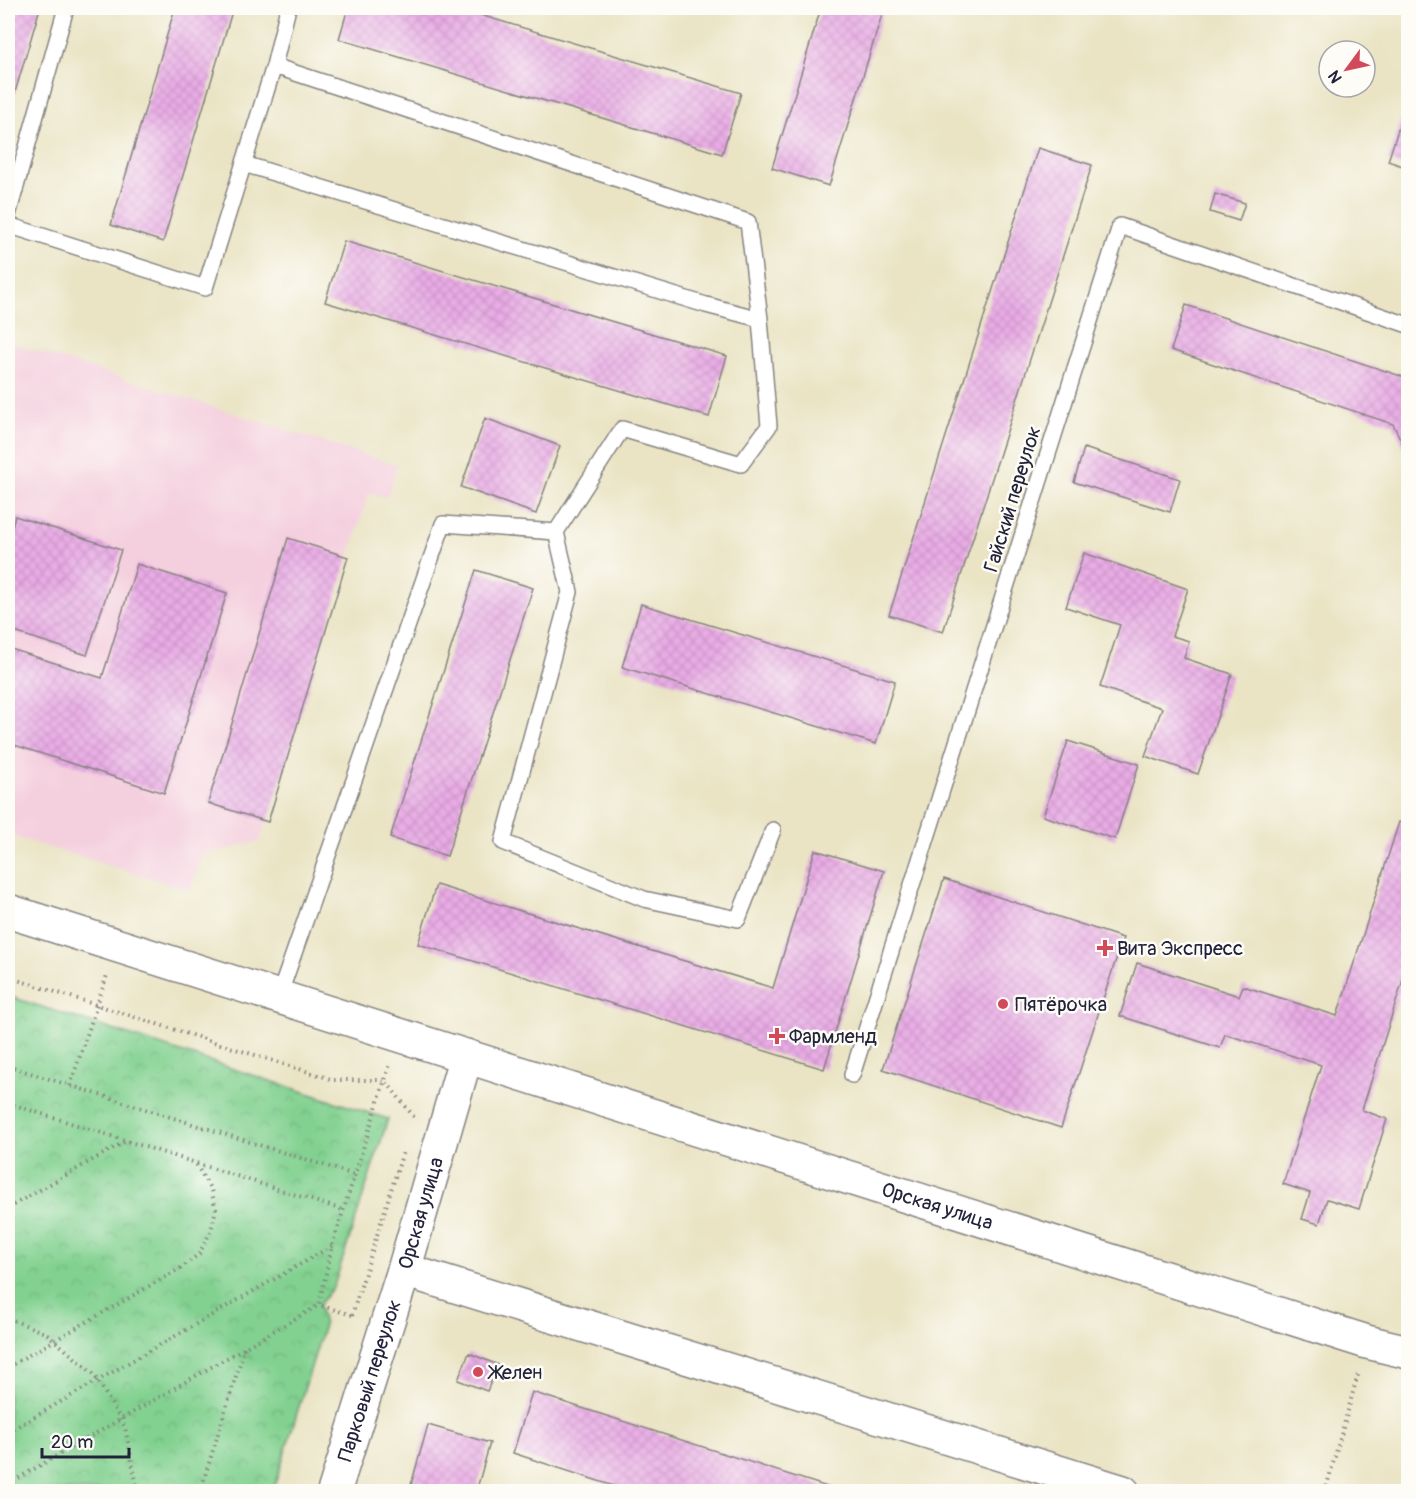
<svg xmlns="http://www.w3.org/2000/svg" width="1416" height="1499" viewBox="0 0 1416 1499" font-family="Pangolin,sans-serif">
<defs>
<pattern id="park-crowns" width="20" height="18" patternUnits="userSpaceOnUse" patternTransform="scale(1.5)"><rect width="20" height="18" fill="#82d190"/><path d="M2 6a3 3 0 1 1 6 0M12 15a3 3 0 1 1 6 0" fill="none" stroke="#70b37d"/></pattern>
<pattern id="building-cross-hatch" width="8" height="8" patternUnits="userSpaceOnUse" patternTransform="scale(1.5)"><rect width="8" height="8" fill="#e9ace5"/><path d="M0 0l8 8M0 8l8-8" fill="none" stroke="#c894c5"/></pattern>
</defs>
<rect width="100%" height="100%" fill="#fdfcf7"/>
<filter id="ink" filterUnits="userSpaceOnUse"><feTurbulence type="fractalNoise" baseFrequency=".0167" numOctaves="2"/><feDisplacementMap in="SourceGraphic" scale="12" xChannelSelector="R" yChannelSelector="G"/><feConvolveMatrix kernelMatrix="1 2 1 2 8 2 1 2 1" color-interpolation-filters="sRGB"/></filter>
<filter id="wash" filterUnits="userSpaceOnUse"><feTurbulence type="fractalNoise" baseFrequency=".008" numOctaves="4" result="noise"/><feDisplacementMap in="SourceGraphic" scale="24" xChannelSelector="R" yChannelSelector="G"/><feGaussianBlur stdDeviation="1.35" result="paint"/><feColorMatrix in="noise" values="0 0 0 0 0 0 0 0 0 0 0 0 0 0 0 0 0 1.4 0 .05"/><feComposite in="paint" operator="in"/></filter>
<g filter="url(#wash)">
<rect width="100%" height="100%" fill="#eae4c5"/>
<!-- built -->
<path fill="#f4cfde" d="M8,342l389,123 -10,32 -18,-4 -109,348 -58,14 -12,35 -182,-55z"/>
<!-- park -->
<path fill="url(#park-crowns)" stroke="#527a66" stroke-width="1.5" d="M8,996l380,123 -54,167 -15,19 5,20 -51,166h-265z"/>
<g id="blocks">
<!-- building -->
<path fill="url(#building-cross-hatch)" d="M8,8h32l-32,108z
M175,8h58l-70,234 -52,-17z
M348,8h109l284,85 -19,61 -383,-115z
M821,8h63l-55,178 -57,-18z
M1405,108l3,1v59l-20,-7z
M1038,148l54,17 -149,467 -54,-17z
M1215,194l30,9 -6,18 -29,-9z
M344,241l383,115 -18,61 -384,-115z
M1186,305l221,73 1,77 -15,-31 -222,-74z
M485,418l75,28 -24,68 -75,-27z
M1084,448l96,31 -10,33 -96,-30z
M15,516l106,34 -34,105 -79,-25v-89z
M288,538l60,19 -80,265 -60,-19z
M1084,553l104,36 -16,47 17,5 -5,17 48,16 -34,100 -53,-18 17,-48 -62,-21 20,-62 -54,-18z
M137,564l90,29 -63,200 -156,-50v-95l94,30z
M476,570l57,18 -86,268 -57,-18z
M641,604l254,77 -19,63 -254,-77z
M1068,741l71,23 -24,75 -72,-23z
M1399,822l9,3v139l-46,146 25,9 -28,90 -32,-10 -8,25 -17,-5 8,-26 -27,-9 38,-119 -96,-31 -5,14 -100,-32 17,-53 102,33 4,-10 94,30z
M815,850l69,21 -60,198 -406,-125 18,-59 337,103z
M944,879l179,59 -62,190 -178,-59z
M469,1353l29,12 -11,26 -29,-11z
M532,1392l308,99v1h-208l-119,-39z
M428,1425l62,18 -14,49h-67z"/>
</g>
</g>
<g filter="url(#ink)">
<use href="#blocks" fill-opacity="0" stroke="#868380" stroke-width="1.5"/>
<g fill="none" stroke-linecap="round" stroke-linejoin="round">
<!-- service casing -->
<g stroke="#868380" stroke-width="18">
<path id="service" d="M274,66l474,156 12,97 9,107 -28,38 -119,-35 -66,103 -113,-8 -164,472
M244,164l462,141 54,14
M8,215l58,-207
M8,225l197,63 69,-222 14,-58
M556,532l14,60 -67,250 141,57 94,20 35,-89
M852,1075l268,-849 288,99"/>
</g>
<!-- tertiary casing -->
<g stroke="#868380" stroke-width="36">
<g id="tertiary">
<path id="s1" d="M8,911l1359,431 41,10"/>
<path d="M404,1270l719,222"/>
<path id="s2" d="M334,1492l70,-222 62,-214"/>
</g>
</g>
<!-- path -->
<path stroke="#868380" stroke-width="4" stroke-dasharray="1.5 4.5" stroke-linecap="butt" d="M8,977l326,103h51l29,37 -1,2
M8,1066l347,109
M70,1086l37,-111
M8,1103l335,107
M8,1208l118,-67
M352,1315l51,-163
M352,1315l-33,-10 13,-59 58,-182
M8,1318l39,16 47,40 31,53 13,65
M8,1367l173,-99 18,-14 12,-23 5,-22 -5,-19 -15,-26
M8,1432l324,-186
M8,1484l311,-179
M200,1492l45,-145
M1325,1492l34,-121"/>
<!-- service -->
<use href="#service" stroke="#fff" stroke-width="15"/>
<!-- tertiary -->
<use href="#tertiary" stroke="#fff" stroke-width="33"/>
</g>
</g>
<!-- markers -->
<g fill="#d1495b" stroke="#fdfcf7" stroke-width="2">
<path d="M1102 939h6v6h6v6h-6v6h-6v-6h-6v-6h6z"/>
<circle cx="1003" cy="1004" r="6"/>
<path d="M774 1027h6v6h6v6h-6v6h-6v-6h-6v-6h6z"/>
<circle cx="478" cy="1372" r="6"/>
</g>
<g text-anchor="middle" stroke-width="5" stroke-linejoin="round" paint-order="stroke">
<!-- street labels -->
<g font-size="20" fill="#22223b" stroke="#fdfcf7">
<text transform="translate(1012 499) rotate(-73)" y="7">Гайский переулок</text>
<text dy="7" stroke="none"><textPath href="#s1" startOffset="975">Орская улица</textPath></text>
<text dy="7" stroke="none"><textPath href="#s2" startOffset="292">Орская улица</textPath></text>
<text dy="7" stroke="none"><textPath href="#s2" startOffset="117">Парковый переулок</textPath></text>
</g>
<!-- poi labels -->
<g font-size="20" fill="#22223b" stroke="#fdfcf7" text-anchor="start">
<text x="1117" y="955">Вита Экспресс</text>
<text x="1015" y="1011">Пятёрочка</text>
<text x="789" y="1043">Фармленд</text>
<text x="490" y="1379">Желен</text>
</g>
</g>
<!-- margin -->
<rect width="1416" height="1499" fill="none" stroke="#fdfcf7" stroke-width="30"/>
<!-- north arrow -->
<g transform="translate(1347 69) rotate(237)"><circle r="28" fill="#fdfcf7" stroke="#a5a5ac" stroke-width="1.5"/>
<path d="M0-4.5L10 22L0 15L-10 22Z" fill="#d1495b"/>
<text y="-9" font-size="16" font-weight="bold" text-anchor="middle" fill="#22223b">N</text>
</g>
<!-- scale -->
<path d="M42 1448v9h87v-9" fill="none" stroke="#22223b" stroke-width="3"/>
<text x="51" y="1448" font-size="18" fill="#22223b" stroke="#fdfcf7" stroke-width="4.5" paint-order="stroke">20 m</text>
</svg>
